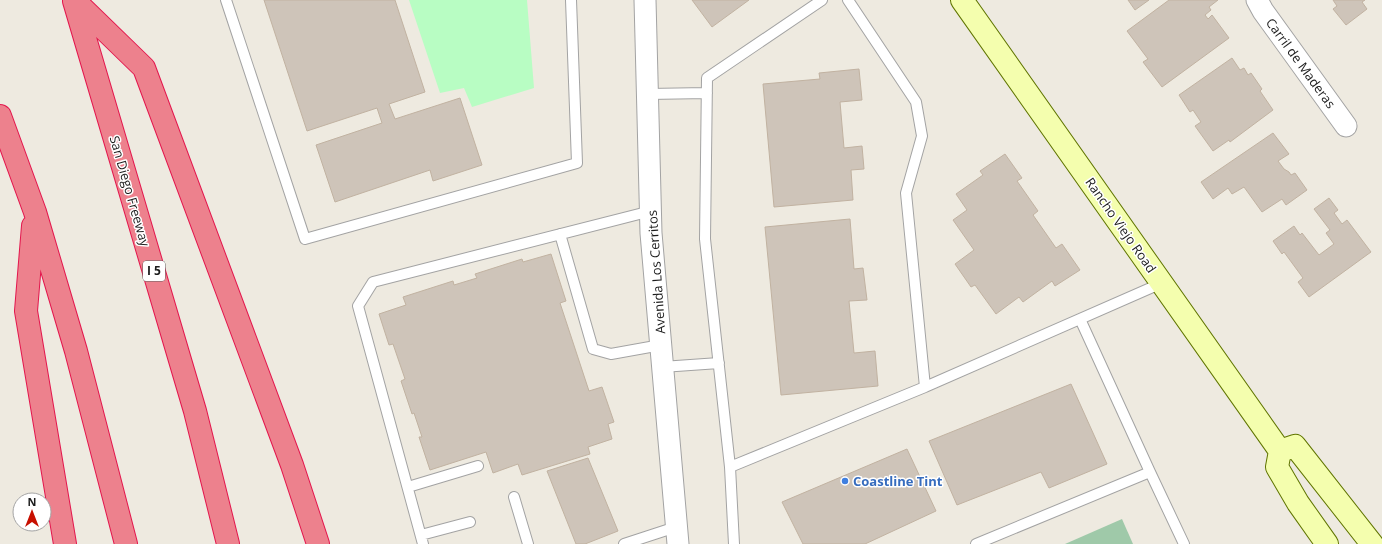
<svg xmlns="http://www.w3.org/2000/svg" width="1382" height="544" viewBox="0 0 1382 544" font-family="'Open Sans',sans-serif">
<rect width="100%" height="100%" fill="#eeeae0"/>
<!-- cemetery -->
<path fill="#9fc9a9" d="M1122,519l11,25h-68z"/>
<!-- park -->
<path fill="#b8fdc3" d="M409,0h118l7,88 -62,19 -8,-19 -24,5z"/>
<!-- building -->
<path fill="#cec4b9" stroke="#c1b2a1" d="M264,0h131l30,92 -36,12 6,15 65,-21 22,67 -49,16 -3,-11 -95,32 -19,-57 66,-22 -5,-15 -70,23z
M692,0h57l-37,27z
M1128,0h21l-14,10z
M1169,0h49l-9,7 2,3 -6,5 3,4 4,-4 17,23 -67,49 -19,-25 5,-3 -21,-28z
M1333,0h32l-3,2 5,7 -21,16 -13,-16 4,-3z
M1232,58l8,12 4,-2 4,7 3,-2 11,16 -2,2 13,19 -43,32 -1,-2 -16,11 -18,-25 6,-4 -8,-12 -3,2 -11,-17z
M859,69l3,31 -22,2 4,46 18,-2 2,23 -13,1 2,30 -79,7 -11,-123 57,-5 -1,-6z
M1273,133l16,21 -11,7 6,8 5,3 2,3 4,-2 12,17 -21,15 -4,-6 -20,13 -18,-25 -12,7 -4,-6 -15,11 -12,-17z
M1005,154l17,24 -5,3 21,30 -5,4 23,33 6,-4 18,26 -25,16 -3,-5 -29,21 -4,-5 -23,17 -21,-29 -4,2 -16,-23 19,-14 -21,-30 14,-10 -11,-16 27,-19 -3,-4z
M1329,198l9,12 -4,3 8,11 5,-4 24,32 -62,45 -11,-15 5,-4 -19,-26 -2,2 -9,-13 21,-15 6,9 2,-2 17,22 15,-11 -8,-11 4,-3 -16,-21z
M850,219l4,50 9,-1 4,32 -18,1 5,52 21,-2 3,35 -97,9 -16,-168z
M551,254l15,47 -6,2 29,88 13,-4 12,35 -6,2 4,15 -24,8 2,7 -68,21 -4,-11 -25,9 -7,-21 -56,18 -11,-33h3l-8,-24 -2,1 -11,-33 4,-2 -12,-35 -4,1 -10,-31 27,-9 -3,-8 50,-16 1,4 23,-7 -2,-4 47,-15 1,3z
M1071,384l36,80 -58,24 -8,-16 -84,33 -28,-64z
M907,449l29,62 -71,33h-62l-21,-42z
M588,458l30,73 -33,13h-9l-29,-73z"/>
<g fill="none" stroke-linecap="round" stroke-linejoin="round">
<!-- service casing -->
<g stroke="#a3a3a3" stroke-width="12">
<path id="service" d="M226,0l79,239 272,-76 -6,-163
M848,0l68,102 6,34 -16,57 19,194
M648,94l59,-1
M560,234l33,115 18,5 50,-9
M1080,319l70,153 34,72
M662,367l57,-4
M730,467l-25,-228 2,-161 115,-78
M408,487l70,-21
M514,497l14,47
M421,535l49,-13
M423,544l-65,-238 15,-24 278,-71
M624,544l52,-17
M734,544l-4,-77 195,-80 237,-104
M976,544l174,-72"/>
</g>
<!-- minor casing -->
<g stroke="#a3a3a3" stroke-width="23">
<path id="minor" d="M645,0l6,233 27,311
M1257,0l6,11 83,115"/>
</g>
<!-- secondary casing -->
<g stroke="#607500" stroke-width="24">
<path id="secondary" d="M962,0l318,451 -3,16 21,36 29,41
M1280,451l15,-5 77,98"/>
</g>
<!-- motorway casing -->
<g stroke="#e3164d" stroke-width="24">
<path id="motorway" d="M74,0l70,68 148,397 26,79
M74,1l121,410 33,133
M0,116l35,96 41,139 50,193
M33,226l-7,85 39,233"/>
</g>
<!-- service -->
<use href="#service" stroke="#fff" stroke-width="10"/>
<!-- minor -->
<use href="#minor" stroke="#fff" stroke-width="21"/>
<!-- secondary -->
<use href="#secondary" stroke="#f4feae" stroke-width="22"/>
<!-- motorway -->
<use href="#motorway" stroke="#ed818d" stroke-width="22"/>
</g>
<!-- markers -->
<circle fill="#3f7fe0" stroke="#fff" stroke-width="1.5" cx="845" cy="481" r="4"/>
<g text-anchor="middle" stroke-width="3" stroke-linejoin="round" paint-order="stroke">
<!-- shield labels -->
<rect fill="#fff" stroke="#606060" stroke-width="1" x="143" y="261" width="22" height="20" rx="3"/>
<g font-size="12" font-weight="bold" fill="#1c1c1c">
<text x="154" y="275">I 5</text>
</g>
<!-- street labels -->
<g font-size="13" fill="#1c1c1c" stroke="#fff">
<text transform="translate(1301 63) rotate(54)" y="5">Carril de Maderas</text>
<text transform="translate(130 191) rotate(74)" y="5">San Diego Freeway</text>
<text transform="translate(1121 225) rotate(55)" y="5">Rancho Viejo Road</text>
<text transform="translate(656 272) rotate(-94)" y="5">Avenida Los Cerritos</text>
</g>
<!-- shop labels -->
<g font-size="13" font-weight="bold" fill="#366cbe" stroke="#fff" text-anchor="start">
<text x="853" y="486">Coastline Tint</text>
</g>
</g>
<!-- north arrow -->
<g transform="translate(32 512)"><circle r="19" fill="#ffffff" stroke="#a4a4a4"/>
<path d="M0-3L7 15L0 10L-7 15Z" fill="#c70f00"/>
<text y="-6" font-size="11" font-weight="bold" text-anchor="middle" fill="#1c1c1c">N</text>
</g>
</svg>
